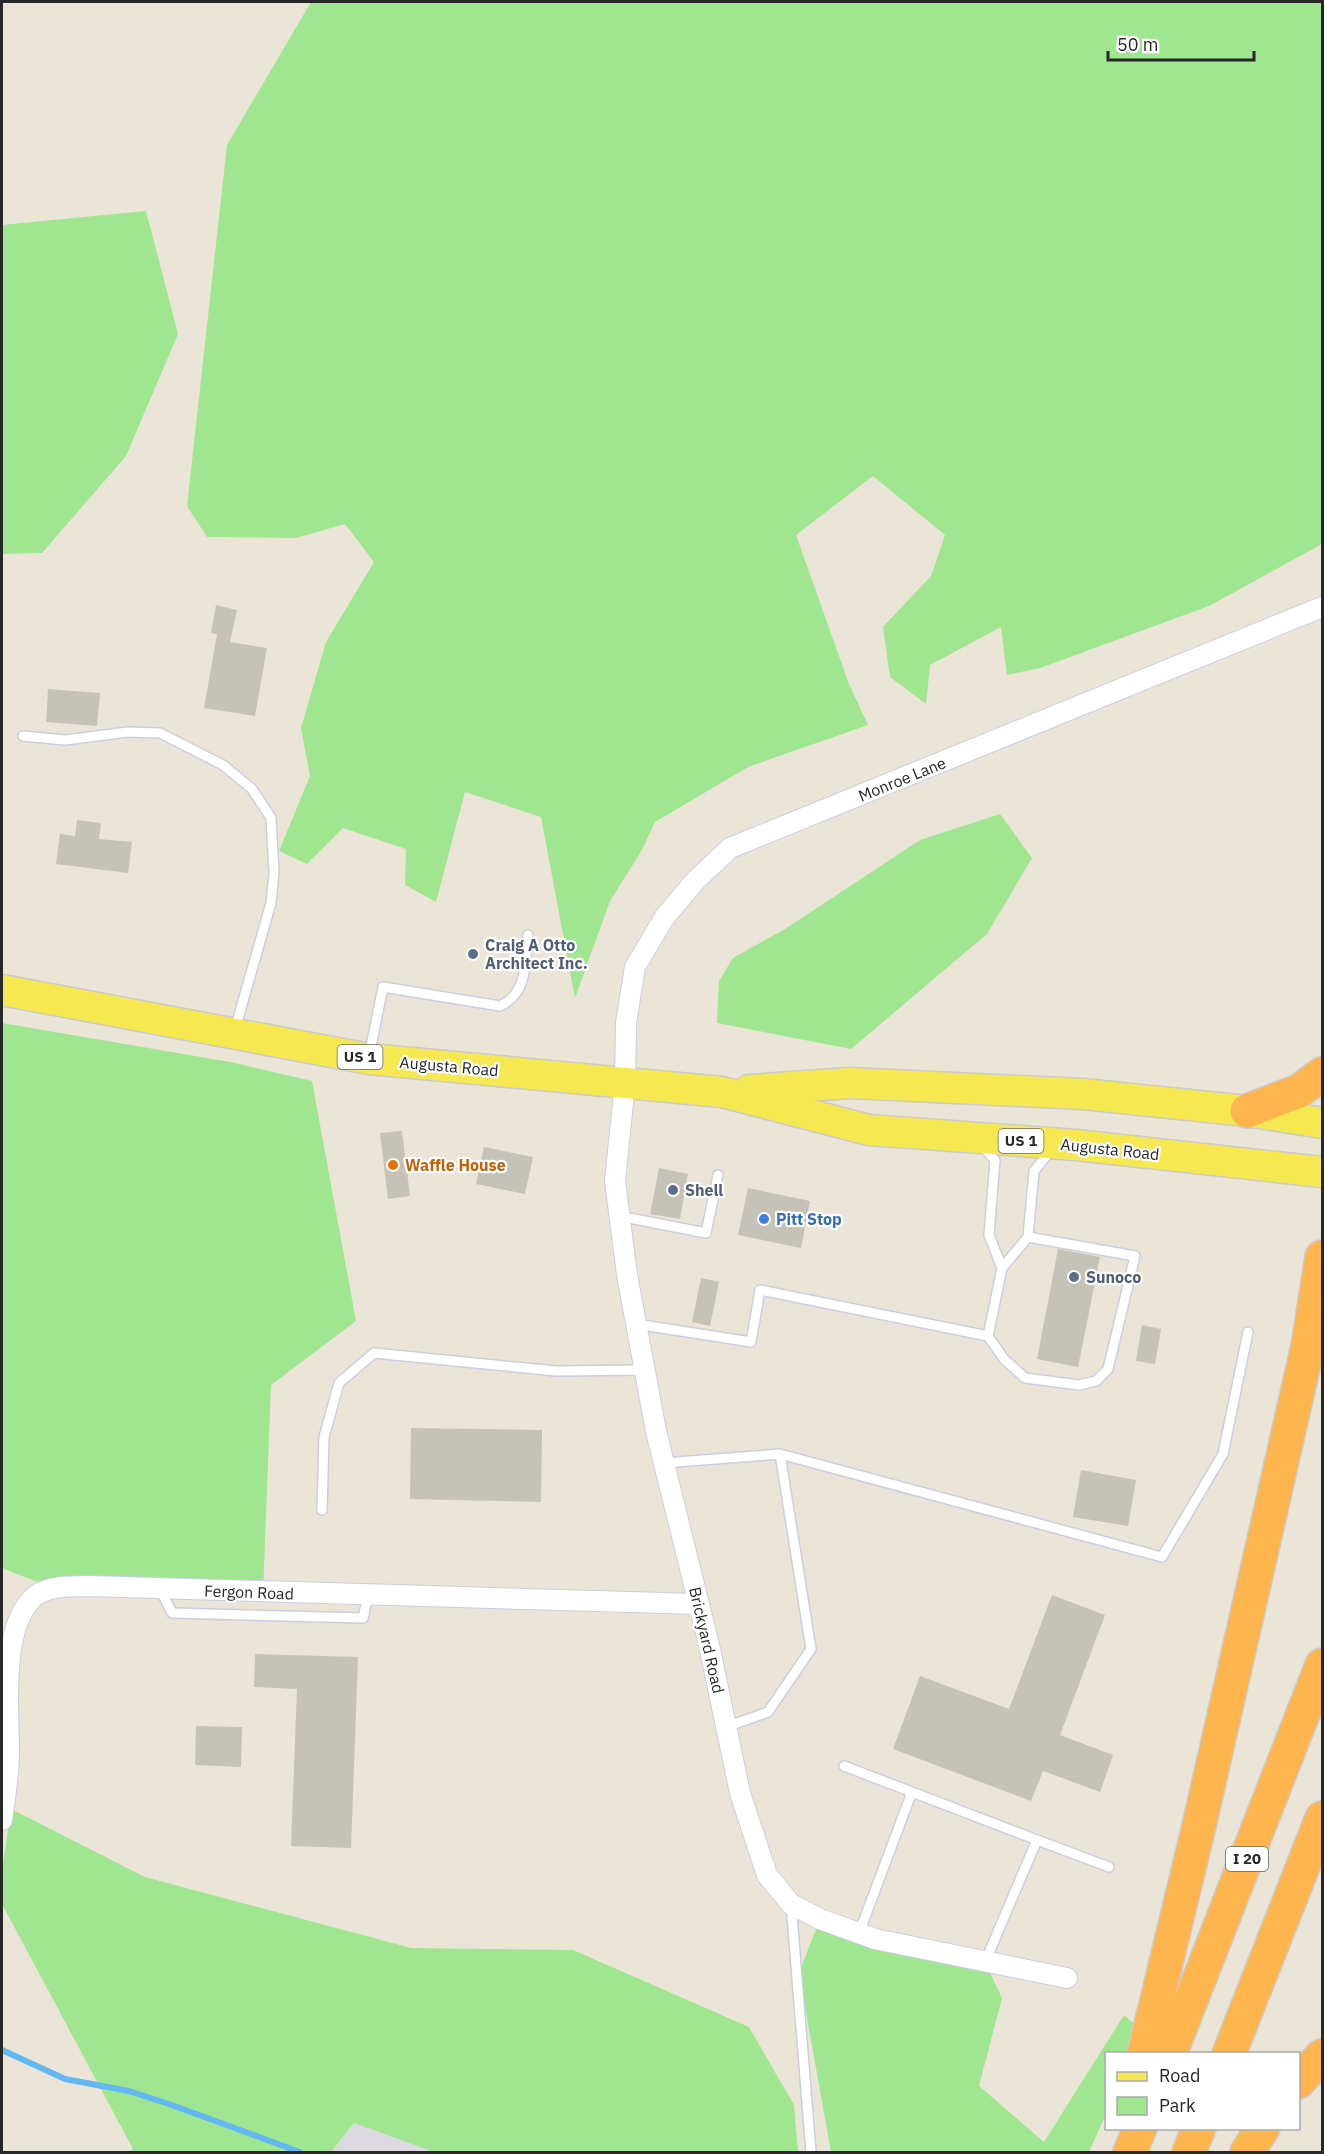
<svg xmlns="http://www.w3.org/2000/svg" width="1324" height="2154" viewBox="0 0 1324 2154" font-family="'IBM Plex Sans',sans-serif">
<rect width="100%" height="100%" fill="#ebe5d7"/>
<!-- industrial -->
<path fill="#ddd9e2" d="M354,2123l80,29h-103z"/>
<!-- green -->
<path fill="#a0e590" d="M311,2h1011v542l-113,62 -169,62 -33,7 -6,-48 -71,38 -4,39 -36,-27 -7,-50 48,-51 14,-41 -72,-59 -77,59 53,149 19,41 -120,42 -93,55 -13,28 -32,51 -35,97 -34,-181 -76,-25 -29,110 -31,-17 1,-36 -63,-21 -36,36 -28,-13 31,-75 -9,-48 25,-86 48,-80 -29,-38 -49,14 -89,-1 -20,-31 40,-361z
M146,211l32,123 -52,122 -84,97 -40,1v-329z
M1000,814l32,44 -45,76 -136,115 -134,-26 2,-42 14,-23 52,-29 135,-89z
M2,1023l228,39 82,19 44,240 -85,64 -8,208 -210,-5 -51,-20z
M11,1809l134,68 266,71 162,2 176,77 45,78 4,47h-364l-80,-29 -23,29h-204l6,-3 -131,-245v-32z
M820,1919l165,43 17,36 -23,88 65,56 80,-127 21,18 -10,20 -29,1v60l-17,38h-258l-32,-179z"/>
<g fill="none" stroke-linecap="round" stroke-linejoin="round">
<!-- stream -->
<path stroke="#63b8f3" stroke-width="6" d="M2,2050l63,29 64,12 40,13 131,48"/>
</g>
<!-- building -->
<path fill="#c5c2b7" d="M216,605l21,5 -7,32 37,6 -12,68 -51,-8 13,-74 -6,-1z
M48,689l52,4 -3,33 -51,-4z
M77,820l24,3 -2,16 33,3 -4,31 -72,-9 4,-30 15,2z
M402,1131l8,65 -22,3 -8,-66z
M484,1147l49,10 -8,37 -49,-10z
M659,1168l29,6 -8,45 -30,-5z
M748,1188l62,13 -9,47 -63,-13z
M1058,1249l42,8 -22,110 -41,-8z
M701,1278l18,4 -9,44 -18,-4z
M1142,1325l19,4 -6,35 -19,-3z
M411,1428l131,2 -1,72 -131,-3z
M1081,1470l55,10 -8,46 -55,-9z
M1052,1595l53,20 -45,120 53,20 -13,37 -57,-21 -12,30 -138,-52 27,-73 89,33z
M255,1654l103,3 -7,191 -60,-2 6,-157 -43,-2z
M196,1726l46,1 -1,40 -46,-2z"/>
<g fill="none" stroke-linecap="round" stroke-linejoin="round">
<!-- lane casing -->
<g stroke="#cccde1" stroke-width="12">
<path id="lane" d="M23,736l42,4 63,-8 32,1 63,32 29,24 19,29 3,55 -3,30 -36,126
M369,1056l14,-69 117,19c28,-12 25,-45 28,-71
M982,1146l13,14 -6,75 13,33
M619,1216l87,17 12,-58
M636,1324l115,18 9,-52 228,46 14,-68 26,-31 6,-66 18,-22
M988,1336l16,23 21,19 54,7 17,-4 12,-12 27,-113 -107,-19
M780,1454l382,103 61,-103 25,-122
M664,1463l116,-9 31,195 -43,63 -42,15
M322,1510l2,-73 15,-54 35,-30 182,18 88,-1
M160,1589l12,24 191,5 5,-22
M844,1766l68,26
M1037,1840l72,27
M791,1904l20,248
M859,1933l53,-141 125,48 -52,122"/>
</g>
<!-- street casing -->
<g stroke="#cccde1" stroke-width="22">
<path id="street" d="M2,1820c3,-22 7,-45 7,-68 0,-45 -9,-126 26,-156 15,-11 36,-9 54,-10l609,18
M1067,1978l-192,-39 -55,-20 -29,-15 -24,-29 -27,-82 -31,-148 -53,-214 -29,-156 -12,-94 10,-98 1,-60 9,-56 29,-49 31,-37 35,-33 592,-241"/>
</g>
<!-- primary casing -->
<g stroke="#cbcbcb" stroke-width="33">
<path id="primary" d="M2,990l367,69 353,33 147,38 207,15 246,27
M749,1090l101,-7 233,11 164,17 75,12"/>
</g>
<!-- highway casing -->
<g stroke="#cbcbcb" stroke-width="36">
<path id="highway" d="M1247,1111l52,-20 23,-17
M1144,2054l55,-228 109,-480 14,-89
M1170,2054l152,-389
M1229,2054l93,-236
M1298,2082l24,-26
M1130,2152l10,-24
M1189,2152l10,-24
M1247,2152l16,-24"/>
</g>
<!-- lane -->
<use href="#lane" stroke="#fff" stroke-width="9"/>
<!-- street -->
<use href="#street" stroke="#fff" stroke-width="20"/>
<!-- primary -->
<use href="#primary" stroke="#f6e850" stroke-width="30"/>
<!-- highway -->
<use href="#highway" stroke="#ffb54e" stroke-width="33"/>
</g>
<!-- markers -->
<g fill="#5c6f8a" stroke="#fff" stroke-width="2">
<circle cx="473" cy="954" r="6"/>
<circle cx="673" cy="1190" r="6"/>
<circle cx="1074" cy="1277" r="6"/>
</g>
<circle fill="#e8710a" stroke="#fff" stroke-width="2" cx="393" cy="1165" r="6"/>
<circle fill="#3f7fe0" stroke="#fff" stroke-width="2" cx="764" cy="1219" r="6"/>
<g text-anchor="middle" stroke-width="4.5" stroke-linejoin="round" paint-order="stroke">
<!-- shield labels -->
<g fill="#fff" stroke="#686868" stroke-width="1.5">
<rect x="337.5" y="1045" width="45" height="24" rx="4.5"/>
<rect x="998.5" y="1129" width="45" height="24" rx="4.5"/>
<rect x="1226" y="1847" width="42" height="24" rx="4.5"/>
</g>
<g font-size="15" font-weight="bold" fill="#272727">
<text x="360" y="1062">US 1</text>
<text x="1021" y="1146">US 1</text>
<text x="1247" y="1864">I 20</text>
</g>
<!-- street labels -->
<g font-size="16" fill="#272727" stroke="#fff">
<text transform="translate(902 779) rotate(-22)" y="6">Monroe Lane</text>
<text transform="translate(449 1066) rotate(5)" y="6">Augusta Road</text>
<text transform="translate(1110 1149) rotate(6)" y="6">Augusta Road</text>
<text transform="translate(249 1592) rotate(2)" y="6">Fergon Road</text>
<text transform="translate(707 1640) rotate(77)" y="6">Brickyard Road</text>
</g>
<!-- service labels -->
<g font-size="16" font-weight="bold" fill="#4e5e75" stroke="#fff" text-anchor="start">
<text x="485" y="951">Craig A Otto<tspan x="485" dy="18">Architect Inc.</tspan></text>
<text x="685" y="1196">Shell</text>
<text x="1086" y="1283">Sunoco</text>
</g>
<!-- food labels -->
<g font-size="16" font-weight="bold" fill="#c56008" stroke="#fff" text-anchor="start">
<text x="405" y="1171">Waffle House</text>
</g>
<!-- shop labels -->
<g font-size="16" font-weight="bold" fill="#366cbe" stroke="#fff" text-anchor="start">
<text x="776" y="1225">Pitt Stop</text>
</g>
</g>
<!-- border -->
<rect width="1324" height="2154" fill="none" stroke="#272727" stroke-width="6"/>
<!-- legend -->
<rect x="1105" y="2052" width="195" height="78" fill="#ffffff" stroke="#a9a9a9" stroke-width="1.5"/>
<rect x="1117" y="2072" width="30" height="9" fill="#f6e850" stroke="#a9a9a9" stroke-width="1.5"/>
<text x="1159" y="2082" font-size="18" fill="#272727">Road</text>
<rect x="1117" y="2097" width="30" height="18" fill="#a0e590" stroke="#a9a9a9" stroke-width="1.5"/>
<text x="1159" y="2112" font-size="18" fill="#272727">Park</text>
<!-- scale -->
<path d="M1108 51v9h146v-9" fill="none" stroke="#272727" stroke-width="3"/>
<text x="1117" y="51" font-size="18" fill="#272727" stroke="#ffffff" stroke-width="4.5" paint-order="stroke">50 m</text>
</svg>
